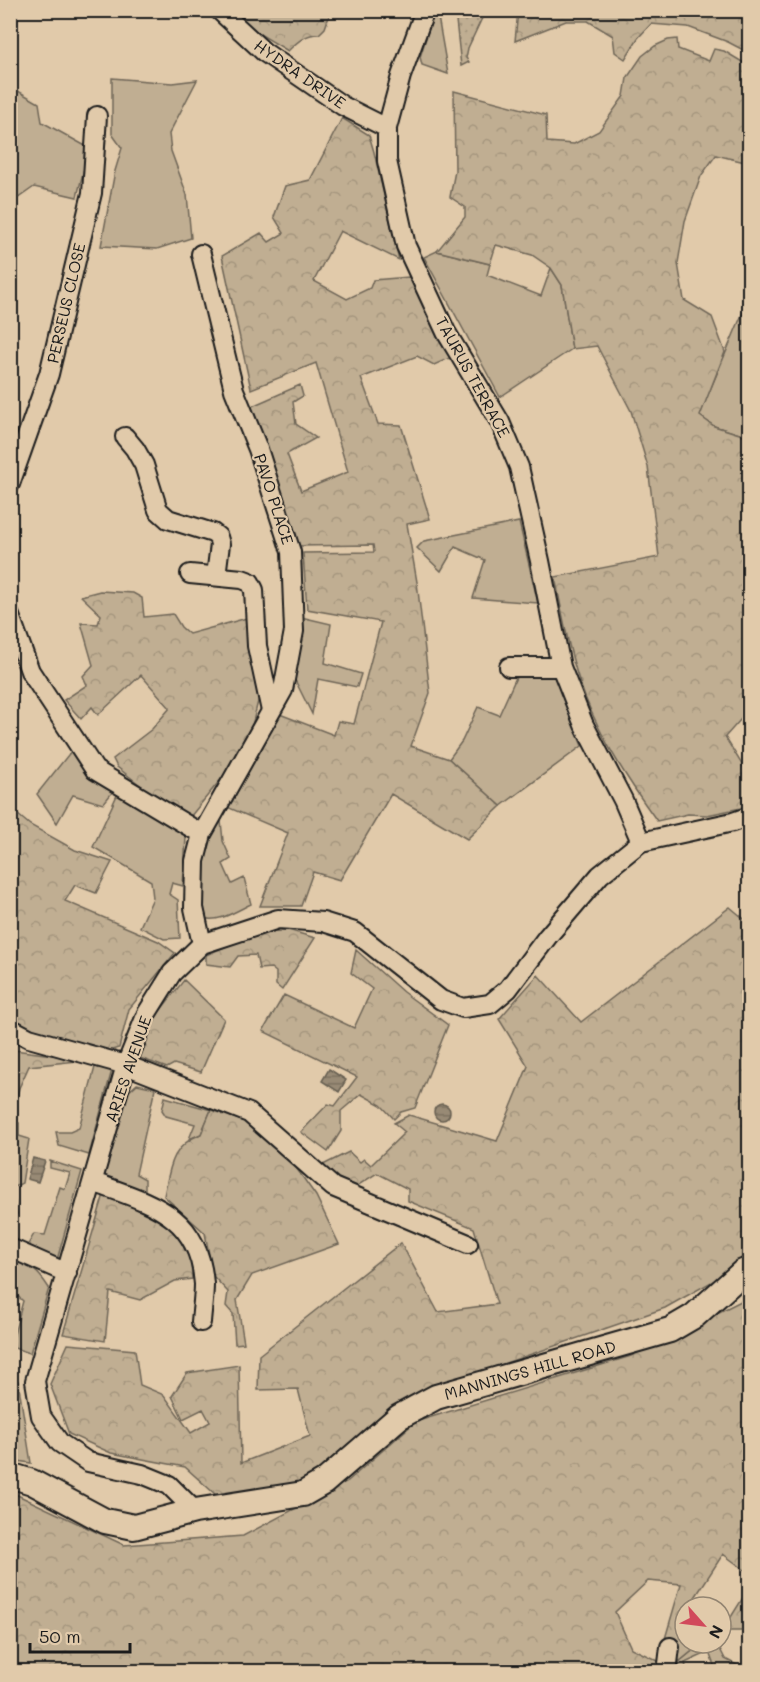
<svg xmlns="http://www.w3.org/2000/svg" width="760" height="1682" viewBox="0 0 760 1682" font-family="Mali,sans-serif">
<defs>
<pattern id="forest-crowns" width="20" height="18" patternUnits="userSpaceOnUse" patternTransform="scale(1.5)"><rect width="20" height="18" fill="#c0ae92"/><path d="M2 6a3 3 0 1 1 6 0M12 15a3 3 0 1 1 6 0" fill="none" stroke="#a4957d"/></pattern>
<pattern id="park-dots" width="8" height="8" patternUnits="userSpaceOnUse" patternTransform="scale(1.5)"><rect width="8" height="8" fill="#c0ae92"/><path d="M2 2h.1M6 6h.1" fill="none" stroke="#a4957d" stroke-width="1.8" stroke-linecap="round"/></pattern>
<pattern id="water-rules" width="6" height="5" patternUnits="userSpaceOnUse" patternTransform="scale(1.5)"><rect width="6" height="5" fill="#988a75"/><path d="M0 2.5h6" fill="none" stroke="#7b705f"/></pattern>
</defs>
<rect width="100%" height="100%" fill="#e1caaa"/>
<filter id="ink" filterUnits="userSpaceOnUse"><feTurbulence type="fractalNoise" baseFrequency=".0167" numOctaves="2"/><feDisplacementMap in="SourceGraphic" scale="12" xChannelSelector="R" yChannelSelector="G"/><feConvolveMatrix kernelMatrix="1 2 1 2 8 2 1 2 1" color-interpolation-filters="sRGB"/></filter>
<g filter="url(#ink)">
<!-- grass -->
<path fill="#c0ae92" stroke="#6e6557" stroke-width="1.5" d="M435,10l2,1 11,63 -26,-9 -2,-8z
M112,78l60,5 25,-3 -28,54 2,17 16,44 4,43 -34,11 -56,-3 14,-75 7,-23 -10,-14z
M11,87l28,16 3,19 47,26 -12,49 -43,-10 -23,16z
M437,251l53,13 -3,11 54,21 10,-28 11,17 10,64 -72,48 -76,-140z
M749,298v139l-35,-11 -15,-10z
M519,522l19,81 -65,-5 12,-38 -30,-13 -14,24 -24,-23 7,-7z
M301,617l30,7 -6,39 36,11 -4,13 -39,-8 -6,35 -20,-40z
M518,673h35l29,73 -81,60 -52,-47 13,-18 16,-34 21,8z
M72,750l43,39 -12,15 -30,-9 -16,28 -20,-29z
M118,793l65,33 3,11 -3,49 -11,-3 -3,11 9,6 2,38 -16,1 -24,-12 13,-29 -2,-17 -58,-34z
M215,819l6,2 2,20 8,18 -8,5 9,20 12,-6 7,26c-15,7 -32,19 -48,14l-6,-49z
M95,1067l17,3 -23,85 -30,-9 -3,-14h14l9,-4z
M137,1084l18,4 -19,86 9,5v14l-42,-15 23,-84z
M165,1097l46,13 -10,24 -12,5 6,-15 -29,-8 -4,-6z
M11,1119l8,4v13l10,3 -7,44 -10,5 5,26 -6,15z
M50,1161l32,10 -25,89 -31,-12 8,-14 11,1 15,-48 5,2 5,-16 -20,-5z
M11,1258c19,8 26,11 38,30l-19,65 -16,-5 -1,-10 10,-37 -12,-11z
M11,1378l7,3 13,82 -20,-3z
M702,1643h15l8,16 16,8 -2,4h-23l-7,-19 -24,11 2,8h-8l1,-10z"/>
<!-- forest -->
<path fill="url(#forest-crowns)" stroke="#6e6557" stroke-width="1.5" d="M230,11h101l-6,17 -6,6c-14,0 -22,8 -31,17l-30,-18z
M518,11h231v42l-21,-11 -40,-15 -37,-3 -13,14 -13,21 -10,-7 -2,-16 -25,-15h-22l-51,20z
M677,39l1,10 31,12 5,-12 10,2 25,15v97l-33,-8 -15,21 -16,45 -7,42 6,37 28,17 13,35 -25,64 14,10 35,11v273l-24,27 24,39 1,28 -9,4 -34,7 -19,-1 -31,7c-28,-39 -54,-79 -72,-124 -15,-38 -22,-80 -30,-120l104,-20 -11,-90 -17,-56 -34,-65 -25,3 -10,-64 -11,-17 -19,-13 -36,-10 -6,19 -53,-13 28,-34v-10l-15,-10 5,-26 -1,-80 92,24 1,27 27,2 25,-13 25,-35 3,-18 15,-22 13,-10 13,-6z
M342,118l27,17 5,17 25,108 -59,-29 -26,50 33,18 23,-11 3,-8 36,-3 43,80 -18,8 -17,-9 -56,22 17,46 23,1 29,94 -23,5 10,58 13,111 -19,53 38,13 52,47 -34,33 -76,-45 -51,86 -27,-8 -12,34h-41l28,-73 -61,-26 50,-94 57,22 4,-14 16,3 27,-102 -74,-13 -4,-56 71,-1 -1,-7 -76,1 -47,-139 50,-22 3,11 -10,6 3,22 20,14 -29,16 14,37 47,-19 -32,-109 -65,26 -29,-133 39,-23 8,9 15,-9 -10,-16 11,-31 25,-6z
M100,591l33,2 9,5 2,19 29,-3 8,13 8,7 58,-16 12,79 -7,29 -26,47 -36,44 -42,-26 -31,-24 -4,-8 39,-30 18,-21 -29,-33 -43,40 -6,-8 -11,12 -17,-19 23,-15 -4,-9 10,-11 -12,-42 17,1 3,-9 -20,-19z
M11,809l19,16 45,25 37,12 -16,31 -21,-8 -10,16 93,40 17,12 -46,56 -10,39 -18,5 -53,-14 -37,-18z
M730,907l19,16v338l-84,47 -177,61 -94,40 -87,75 -91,11 -31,-28 -74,-14 -42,-19 -19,-50 18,-40 67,6 5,35 24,10 27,38 19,-11 -7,-13 -20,10 -11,-23 15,-23 52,-8 2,98 69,-27 -12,-47 -40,1 1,-35 142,-112 37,69 59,-8 -23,-76 -66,-27v-12l-31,-16 -28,18 -26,-26 26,-13 11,10 4,-3 7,6 34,-33 -11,-9 15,-8 88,26 31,-75 -29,-47 39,-44 43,47z
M288,930l27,8 -33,52 -6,-5v-13l-5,-4 -12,1 -3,-14 -18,1 -8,11 -24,-3v-9l46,-20z
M356,950l47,42 45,33 -33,83 -14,4 -7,7 -13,-14 -20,-11 -20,17v20l-13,21 -27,-20 27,-28 7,2 22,-29 -94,-46 21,-36 70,33 18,-39 -21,-16z
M184,980l40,39 -23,53 -27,-8 -7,4 -27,-10 16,-42z
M10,1047l4,3 54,7 9,4 -48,5 -10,22 -5,23 -3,-1z
M211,1110l34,12 47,40 24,34 23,48 -87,31 -15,25 7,43 -9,1 -2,-30 -7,-8 2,-14 -15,-16 -8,-43 -41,-37c6,-29 7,-50 37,-62z
M104,1194l50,18 19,15 18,34 1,18 -17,2 -35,19 -30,-8 -5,49 -42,-7z
M749,1297v276l-26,-19 -31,48 5,5h-12v36h17l-22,18 -18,-12 19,-65 -33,-3 -33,31 16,36 48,23 -668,1v-180l113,53 119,-9 105,-55 67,-59 216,-66z
M749,1588v43h-20l-8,5v-3z"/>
<!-- park -->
<path fill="url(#park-dots)" stroke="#6e6557" stroke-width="1.5" d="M455,11h16l12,5 -15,32 -2,10 3,4 -8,4z"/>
<!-- water -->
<path fill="url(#water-rules)" stroke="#665e51" stroke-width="1.5" d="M329,1069l17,11 -7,12 -17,-11z
M434 1112a8 8 0 1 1 16 0a8 8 0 1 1-16 0Z
M33,1158l12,3 -7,21 -11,-3z"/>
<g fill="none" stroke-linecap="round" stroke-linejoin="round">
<!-- minor casing -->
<g stroke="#1c1c1c" stroke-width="22">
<path id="minor" d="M219,10l45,42 79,54 44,22
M425,10l-24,66 -14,52v33l19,85 40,86 54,90 19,45 21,94 21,106 23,58 39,75 18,42
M201,254l33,136 24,59 33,103 3,79 -11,59 -81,144 -7,27 -1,47 8,36
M125,437l10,12 9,16 14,45 10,9 45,14 5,4 2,7 -4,32
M10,484l39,-110 43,-181 5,-77
M190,574l52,5 8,3 4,8 3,56 14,65
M10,616l20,55 65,99 107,64
M509,667h52
M10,1028l19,10 97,27 123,48 84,74 135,57
M93,1182c56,21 106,31 111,102 0,12 -2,25 -3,38
M10,1248l57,25
M195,1511l-26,-26 -27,-11 -54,-12 -28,-19 -19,-27 -6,-35 91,-316 21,-52 25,-40 30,-29 76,-25 45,3 32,10 86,68 22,8 27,-4 18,-15 40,-53 52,-61 41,-33 92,-20 17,-6
M667,1672l3,-25"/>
</g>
<!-- major casing -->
<g stroke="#1c1c1c" stroke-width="28">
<path id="major" d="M10,1475l22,7 73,39 29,6 61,-16 108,-17 21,-12 75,-65 37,-20 234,-67 24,-14 49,-44 7,-3"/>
</g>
<!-- minor -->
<use href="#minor" stroke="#e1caaa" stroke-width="18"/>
<!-- major -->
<use href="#major" stroke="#e1caaa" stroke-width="24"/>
</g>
</g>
<g text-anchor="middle" stroke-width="4.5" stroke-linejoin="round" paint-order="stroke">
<!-- street labels -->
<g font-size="16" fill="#1c1c1c" stroke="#e1caaa">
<text transform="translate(300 74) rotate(35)" y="6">HYDRA DRIVE</text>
<text transform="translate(66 303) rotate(-77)" y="6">PERSEUS CLOSE</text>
<text transform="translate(473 377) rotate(61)" y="6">TAURUS TERRACE</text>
<text transform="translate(274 499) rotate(72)" y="6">PAVO PLACE</text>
<text transform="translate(128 1069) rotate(-71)" y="6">ARIES AVENUE</text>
<text transform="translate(530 1370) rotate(-16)" y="6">MANNINGS HILL ROAD</text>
</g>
</g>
<!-- margin -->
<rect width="760" height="1682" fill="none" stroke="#e1caaa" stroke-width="36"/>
<rect x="18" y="18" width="724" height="1646" fill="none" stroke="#1c1c1c" stroke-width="2" filter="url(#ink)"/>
<!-- north arrow -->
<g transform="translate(703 1625) rotate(118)"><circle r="28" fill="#e1caaa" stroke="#928471" stroke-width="1.5"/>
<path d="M0-4.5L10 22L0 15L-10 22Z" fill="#d1495b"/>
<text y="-9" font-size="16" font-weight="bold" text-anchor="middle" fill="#1c1c1c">N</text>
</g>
<!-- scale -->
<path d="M30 1643v9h100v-9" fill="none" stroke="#1c1c1c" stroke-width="3"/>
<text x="39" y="1643" font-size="18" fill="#1c1c1c" stroke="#e1caaa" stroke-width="4.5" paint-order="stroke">50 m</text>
</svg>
